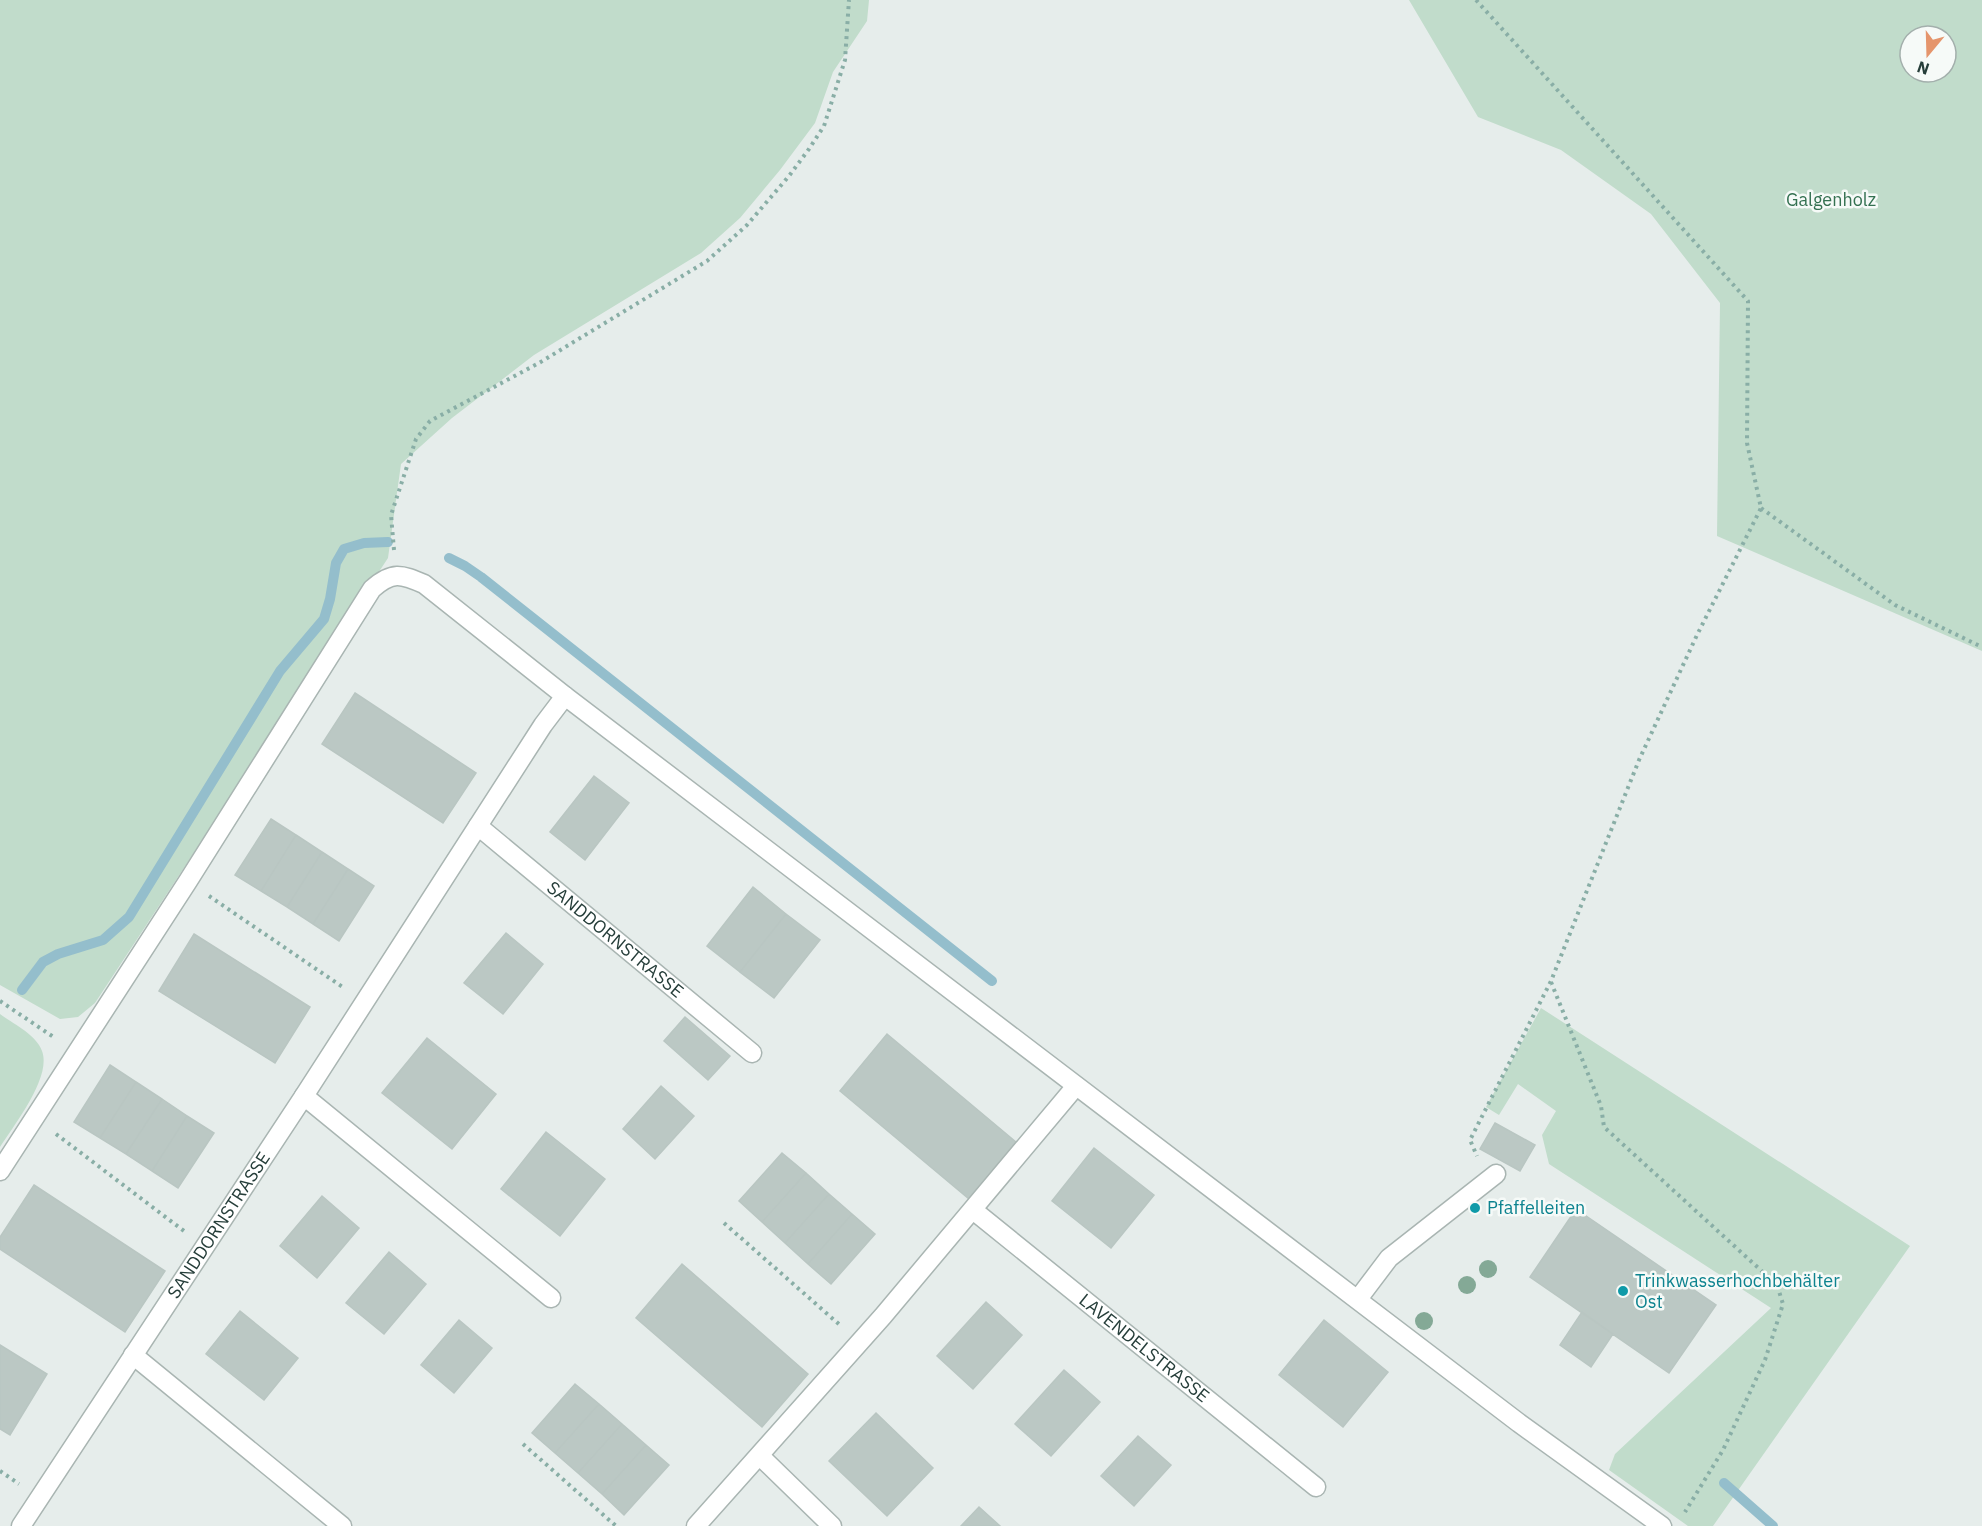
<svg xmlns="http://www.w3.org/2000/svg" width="1982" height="1526" viewBox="0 0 1982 1526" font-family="'IBM Plex Sans',sans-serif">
<rect width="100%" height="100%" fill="#e6edeb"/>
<!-- green -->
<path fill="#c1dccb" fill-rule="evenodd" d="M0,0h869l-2,21 -34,51 -18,51 -35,47 -40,48 -39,35 -167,102 -82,63 -51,46 -13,94 -293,445 -17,14 -18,2 -60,-34z
M1409,0h573v651l-265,-115 3,-233 -69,-89 -90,-64 -83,-33zM1910,36h36v36h-36z
M1541,1008l369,238 -197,280h-25l-79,-56 6,-16 156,-146 -222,-144 -7,-29 14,-24 -38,-27 -19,31 -13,-8z
M0,1014c13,10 36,20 42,37 10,26 -28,74 -42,96z"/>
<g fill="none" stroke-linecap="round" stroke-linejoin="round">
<!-- stream -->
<path stroke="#94becc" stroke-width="10" d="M449,558l16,8 16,11 511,404
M22,990l21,-28 15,-8 45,-14 26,-23 151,-246 44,-52 6,-20 6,-36 8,-14 20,-6 24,-1
M1724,1483l49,43"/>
</g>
<!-- building -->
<path fill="#bbc8c4" stroke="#b9c6c2" stroke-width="1.5" d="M355,693l121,80 -33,50 -121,-79z
M594,776l35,27 -44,57 -35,-28z
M271,819l25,16 -35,56 -26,-16z
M296,835l26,17 -35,55 -26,-16z
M322,852l26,17 -35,55 -26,-17z
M348,869l26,17 -35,55 -26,-17z
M753,887l33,27 -46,58 -33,-26z
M786,914l34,26 -46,58 -34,-26z
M506,933l37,31 -40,50 -39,-31z
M194,934l116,73 -35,56 -116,-72z
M685,1017l45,39 -22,24 -44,-39z
M887,1034l129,108 -47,57 -129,-108z
M427,1038l69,56 -44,55 -70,-56z
M110,1065l26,17 -36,56 -26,-16z
M136,1082l26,17 -36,55 -26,-16z
M661,1086l33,30 -39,43 -32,-30z
M162,1099l25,17 -35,55 -26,-17z
M187,1116l27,17 -36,55 -26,-17z
M1495,1123l40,22 -15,26 -40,-22z
M546,1132l59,47 -45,57 -59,-47z
M1094,1148l60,47 -43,53 -59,-47z
M782,1153l24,20 -44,49 -23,-21z
M806,1173l23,21 -44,49 -23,-21z
M34,1185l131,86 -40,61 -125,-83v-12z
M829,1194l23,20 -44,50 -23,-21z
M322,1196l37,32 -42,50 -37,-32z
M1576,1209l140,96 -47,68 -139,-96z
M852,1214l23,20 -44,50 -23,-20z
M389,1252l37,32 -42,50 -38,-31z
M682,1264l126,110 -46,53 -126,-109z
M986,1302l36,33 -49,54 -36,-33z
M240,1311l58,47 -34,42 -58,-46z
M1582,1312l31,22 -22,33 -31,-22z
M459,1320l33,28 -38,45 -33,-28z
M1324,1320l64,52 -45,55 -64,-52z
M0,1345l47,29 -37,61 -10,-6z
M1064,1370l36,32 -49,54 -36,-32z
M575,1384l24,20 -44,49 -23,-20z
M599,1404l23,20 -44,49 -23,-20z
M876,1413l57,55 -46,48 -58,-55z
M622,1424l24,21 -44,49 -24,-21z
M1138,1436l33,29 -37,41 -33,-30z
M646,1445l23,20 -45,50 -22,-21z
M979,1507l21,19h-39z"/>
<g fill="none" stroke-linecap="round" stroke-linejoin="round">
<!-- minor casing -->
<g stroke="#a9b5b2" stroke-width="21">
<g id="minor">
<path id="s1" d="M478,826l274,227"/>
<path d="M304,1096l247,202"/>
<path d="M0,1171l188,-290 184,-292c20,-18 29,-15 52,-5l141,112 954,727 143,103"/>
<path id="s2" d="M973,1210l343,277"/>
<path d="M1358,1299l31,-41 107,-84"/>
<path d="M133,1355l209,171"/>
<path d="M760,1456l72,70"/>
<path id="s3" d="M21,1526l283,-430 239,-371 22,-29"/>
<path d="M696,1526l187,-210 193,-230"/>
</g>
</g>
<!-- path -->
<path stroke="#89aea6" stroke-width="4" stroke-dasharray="3 4.5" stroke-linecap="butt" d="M1476,0l272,301 -1,142 14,65 -64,127 -58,125 -88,221 -81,159 7,16
M1761,508l134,97 87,42
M394,550l-3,-35 25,-76 14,-18 109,-58 168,-102 40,-36 42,-49 20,-27 15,-23 21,-66 4,-60
M209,896l135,92
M1551,982l50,124 3,21 173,158 6,19 -18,56 -42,90 -38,62
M0,1001l55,37
M56,1134l128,97
M724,1223l117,103
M523,1444l93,82
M0,1471l19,13"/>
<!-- minor -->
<use href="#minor" stroke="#fff" stroke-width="18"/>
</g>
<!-- trees -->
<g fill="#84a996">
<circle cx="1488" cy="1269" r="9"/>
<circle cx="1467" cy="1285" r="9"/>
<circle cx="1424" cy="1321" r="9"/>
</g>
<!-- markers -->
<g fill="#0f9aa8" stroke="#f6faf8" stroke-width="2">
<circle cx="1475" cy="1208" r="6"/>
<circle cx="1623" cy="1291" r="6"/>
</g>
<g text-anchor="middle" stroke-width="5" stroke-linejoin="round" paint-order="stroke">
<!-- park labels -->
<g font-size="18" fill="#347151" stroke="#f6faf8">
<text x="1831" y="206">Galgenholz</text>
</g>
<!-- street labels -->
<g font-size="18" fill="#263e3a" stroke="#f6faf8">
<text dy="6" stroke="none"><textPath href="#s1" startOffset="178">SANDDORNSTRASSE</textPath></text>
<text dy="6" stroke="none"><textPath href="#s3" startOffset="360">SANDDORNSTRASSE</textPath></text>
<text dy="6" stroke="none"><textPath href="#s2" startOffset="220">LAVENDELSTRASSE</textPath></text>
</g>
<!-- culture labels -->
<g font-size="18" fill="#0d838f" stroke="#f6faf8" text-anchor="start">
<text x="1487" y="1214">Pfaffelleiten</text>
<text x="1635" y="1287">Trinkwasserhochbehälter<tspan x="1635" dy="21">Ost</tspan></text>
</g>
</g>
<!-- north arrow -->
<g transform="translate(1928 54) rotate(199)"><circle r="28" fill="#f6faf8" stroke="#a3afac" stroke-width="1.5"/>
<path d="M0-4.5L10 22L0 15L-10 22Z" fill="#e5956c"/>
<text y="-9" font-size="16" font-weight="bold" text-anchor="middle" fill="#263e3a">N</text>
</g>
</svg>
